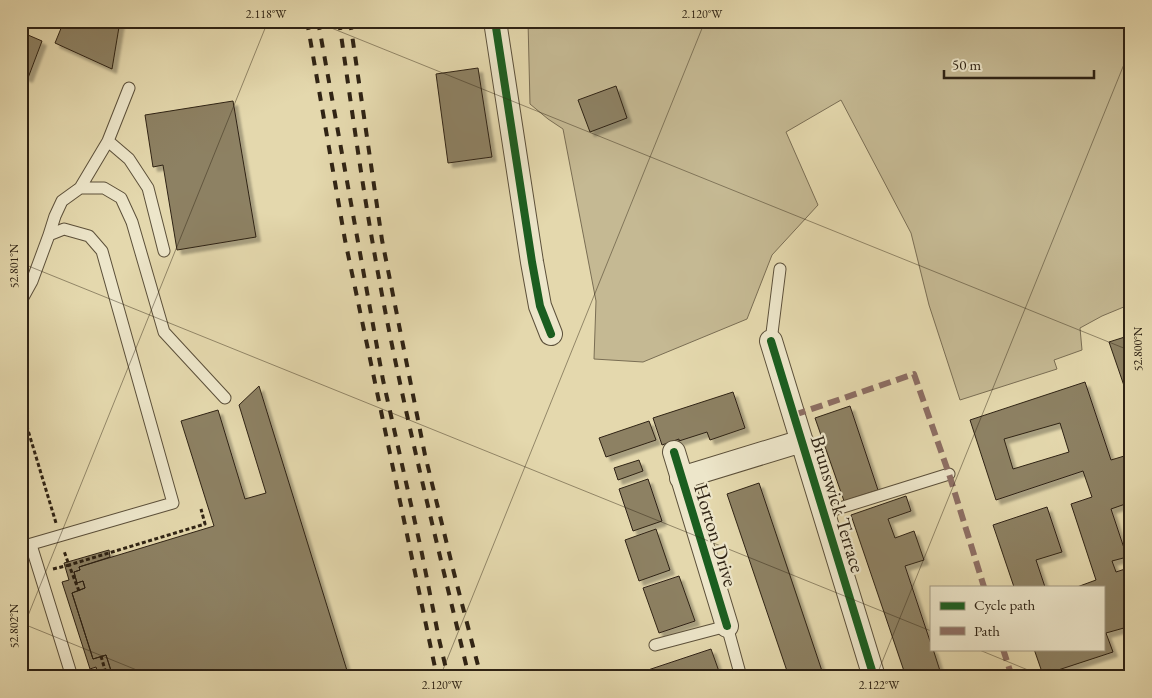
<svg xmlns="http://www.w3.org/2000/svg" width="1152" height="698" viewBox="0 0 1152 698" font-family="'EB Garamond',serif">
<defs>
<filter id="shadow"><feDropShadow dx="4.5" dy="4.5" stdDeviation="1" flood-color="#0004"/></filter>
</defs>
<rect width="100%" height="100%" fill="#e4d8ad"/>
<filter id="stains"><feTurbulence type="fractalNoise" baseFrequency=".004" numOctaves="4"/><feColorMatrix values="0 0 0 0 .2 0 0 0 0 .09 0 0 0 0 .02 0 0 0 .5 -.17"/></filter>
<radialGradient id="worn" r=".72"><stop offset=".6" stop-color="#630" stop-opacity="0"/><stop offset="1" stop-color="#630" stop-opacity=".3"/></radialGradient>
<!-- green -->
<path fill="#c5b993" stroke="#7a6e54" d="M528,21h603v283l-29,12 -22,12 2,22 -28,10 3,9 -97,31 -31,-95 -18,-72 -70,-133 -55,32 32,73 -46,50 -25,64 -104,43 -49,-3 2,-58 -33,-172 -15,-10 -18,-15z"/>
<!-- building -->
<path fill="#8d8164" stroke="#2f2314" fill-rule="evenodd" filter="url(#shadow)" d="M64,21h56l-8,48 -57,-26z
M21,32l21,9 -14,37 -7,-3z
M478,68l14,89 -44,6 -12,-89z
M616,86l11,32 -37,14 -12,-32z
M233,101l23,136 -79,13 -14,-85 -10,2 -8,-52z
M1131,335v71l-22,-64z
M1085,382l26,78 20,-6v48l-20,7 16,48 -15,4 4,11 15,-5v59l-25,7 7,19 -70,23 -9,-26h69v-62h-26l19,-7 -25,-76 21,-7 -9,-26 -87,29 -26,-80zM1060,423l9,29 -56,17 -9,-30z
M259,386l90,291h-236l-7,-22 -13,4 -21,-66 13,-5 -2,-7 -6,2 -3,-11 6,-2 -1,-3 135,-41 -33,-105 37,-11 27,89 21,-6 -27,-88z
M733,392l12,36 -35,12 -3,-8 -28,9v-2l-17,6 -9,-27z
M850,406l28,84 -34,11 -29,-83z
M649,421l7,19 -50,17 -7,-19z
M639,460l4,11 -25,9 -4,-12z
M648,479l14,42 -29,10 -14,-42z
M759,483l65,194h-35l-62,-183z
M906,496l5,15 -23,8 7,19 19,-7 10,29 -19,6 26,78v5h2l9,28h-36l-55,-162z
M1047,507l15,45 -26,8 9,27h-31l-21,-62z
M656,529l14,41 -31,11 -14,-41z
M109,550l1,7 -31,10 1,3 -6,2 3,11 6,-2 2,7 -13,5 21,66 13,-4 7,22h-14l-3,-10 -6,2 -28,-87 7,-2 -5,-17z
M679,576l16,45 -36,12 -16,-45z
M711,649l10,28h-80l-2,-4z"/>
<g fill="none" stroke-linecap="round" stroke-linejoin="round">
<!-- service casing -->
<g stroke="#5c503a" stroke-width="13">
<path id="service" d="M108,141l21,18 19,29 16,63
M80,188l28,-47 21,-53
M49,235l6,-19 7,-15 18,-13h24l17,10 11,24 32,110 61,66
M21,301l11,-20 17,-46 15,-6 25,7 13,15 71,252 -152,44
M771,341l9,-72
M824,513l125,-39
M31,545l41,132
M655,645l72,-19 14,51"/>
</g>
<!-- minor casing -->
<g stroke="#5c503a" stroke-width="24">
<path id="minor" d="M495,21l37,241 8,44 11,28
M771,341l103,336
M674,452l53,174
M681,478l121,-37"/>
</g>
<!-- path -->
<path stroke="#2f2314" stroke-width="3" stroke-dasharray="4 2.5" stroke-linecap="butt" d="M21,407l35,116
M53,569l16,-4 -5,-14
M79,591l-10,-26 136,-41 -4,-15
M101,656l6,21"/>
<!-- service -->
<use href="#service" stroke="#ede6ca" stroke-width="11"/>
<!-- minor -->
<use href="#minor" stroke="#ede6ca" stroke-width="22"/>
<!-- rail -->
<path stroke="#2f2314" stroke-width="4" stroke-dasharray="9 9" stroke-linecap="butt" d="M307,21l38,219 92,437
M318,21l65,359 38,169 18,90 9,38
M339,21c11,75 21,150 34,224 25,145 62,289 96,432
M350,21l32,219 43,215 29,118 27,104"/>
<!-- quiet -->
<path stroke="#8d6e63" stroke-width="6" stroke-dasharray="12 6" stroke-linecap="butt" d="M794,415l120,-41 35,100 35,113
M1003,649l9,28"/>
<!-- cycleway casing -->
<g stroke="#ede6ca" stroke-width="11">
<path id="cycleway" d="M495,21l37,241 8,44 11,28
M771,341l103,336
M674,452l53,174"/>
</g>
<!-- cycleway -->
<use href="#cycleway" stroke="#1b5e20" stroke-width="8"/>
</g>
<!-- ticks -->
<path fill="none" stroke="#2f2314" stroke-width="1" stroke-opacity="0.45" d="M314,21l817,330M21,263l910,368M21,623l133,54M21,633l247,-612M977,649l68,28M440,677l265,-656M876,677l255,-630"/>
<g text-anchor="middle" stroke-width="4.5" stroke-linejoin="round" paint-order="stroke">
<!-- street labels -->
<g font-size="20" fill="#2f2314" stroke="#ede6ca">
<text transform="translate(838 504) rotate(73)" y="7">Brunswick Terrace</text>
<text transform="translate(716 535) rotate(73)" y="7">Horton Drive</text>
</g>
</g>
<!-- margin -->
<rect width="1152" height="698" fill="none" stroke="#e4d8ad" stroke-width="55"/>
<!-- legend -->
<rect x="930" y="586" width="175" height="65" fill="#ede6ca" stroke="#a19881"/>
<rect x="940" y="602" width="25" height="8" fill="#1b5e20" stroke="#a19881"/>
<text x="974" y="610" font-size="15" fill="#2f2314">Cycle path</text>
<rect x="940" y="627" width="25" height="8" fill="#8d6e63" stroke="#a19881"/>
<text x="974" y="636" font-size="15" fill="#2f2314">Path</text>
<!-- scale -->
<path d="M944 70v8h150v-8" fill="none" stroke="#2f2314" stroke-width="2.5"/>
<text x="952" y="70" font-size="15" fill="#2f2314" stroke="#ede6ca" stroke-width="4" paint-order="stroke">50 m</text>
<rect x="28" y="28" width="1096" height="642" fill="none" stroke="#2f2314" stroke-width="2"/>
<g font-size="12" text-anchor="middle" fill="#2f2314">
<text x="266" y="18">2.118°W</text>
<text x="702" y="18">2.120°W</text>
<text transform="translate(14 266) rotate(-90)" y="4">52.801°N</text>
<text transform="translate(1138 349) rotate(-90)" y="4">52.800°N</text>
<text transform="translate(14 626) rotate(-90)" y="4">52.802°N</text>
<text x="442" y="689">2.120°W</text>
<text x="879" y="689">2.122°W</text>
</g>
<rect width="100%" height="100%" filter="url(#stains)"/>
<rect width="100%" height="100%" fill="url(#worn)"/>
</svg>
